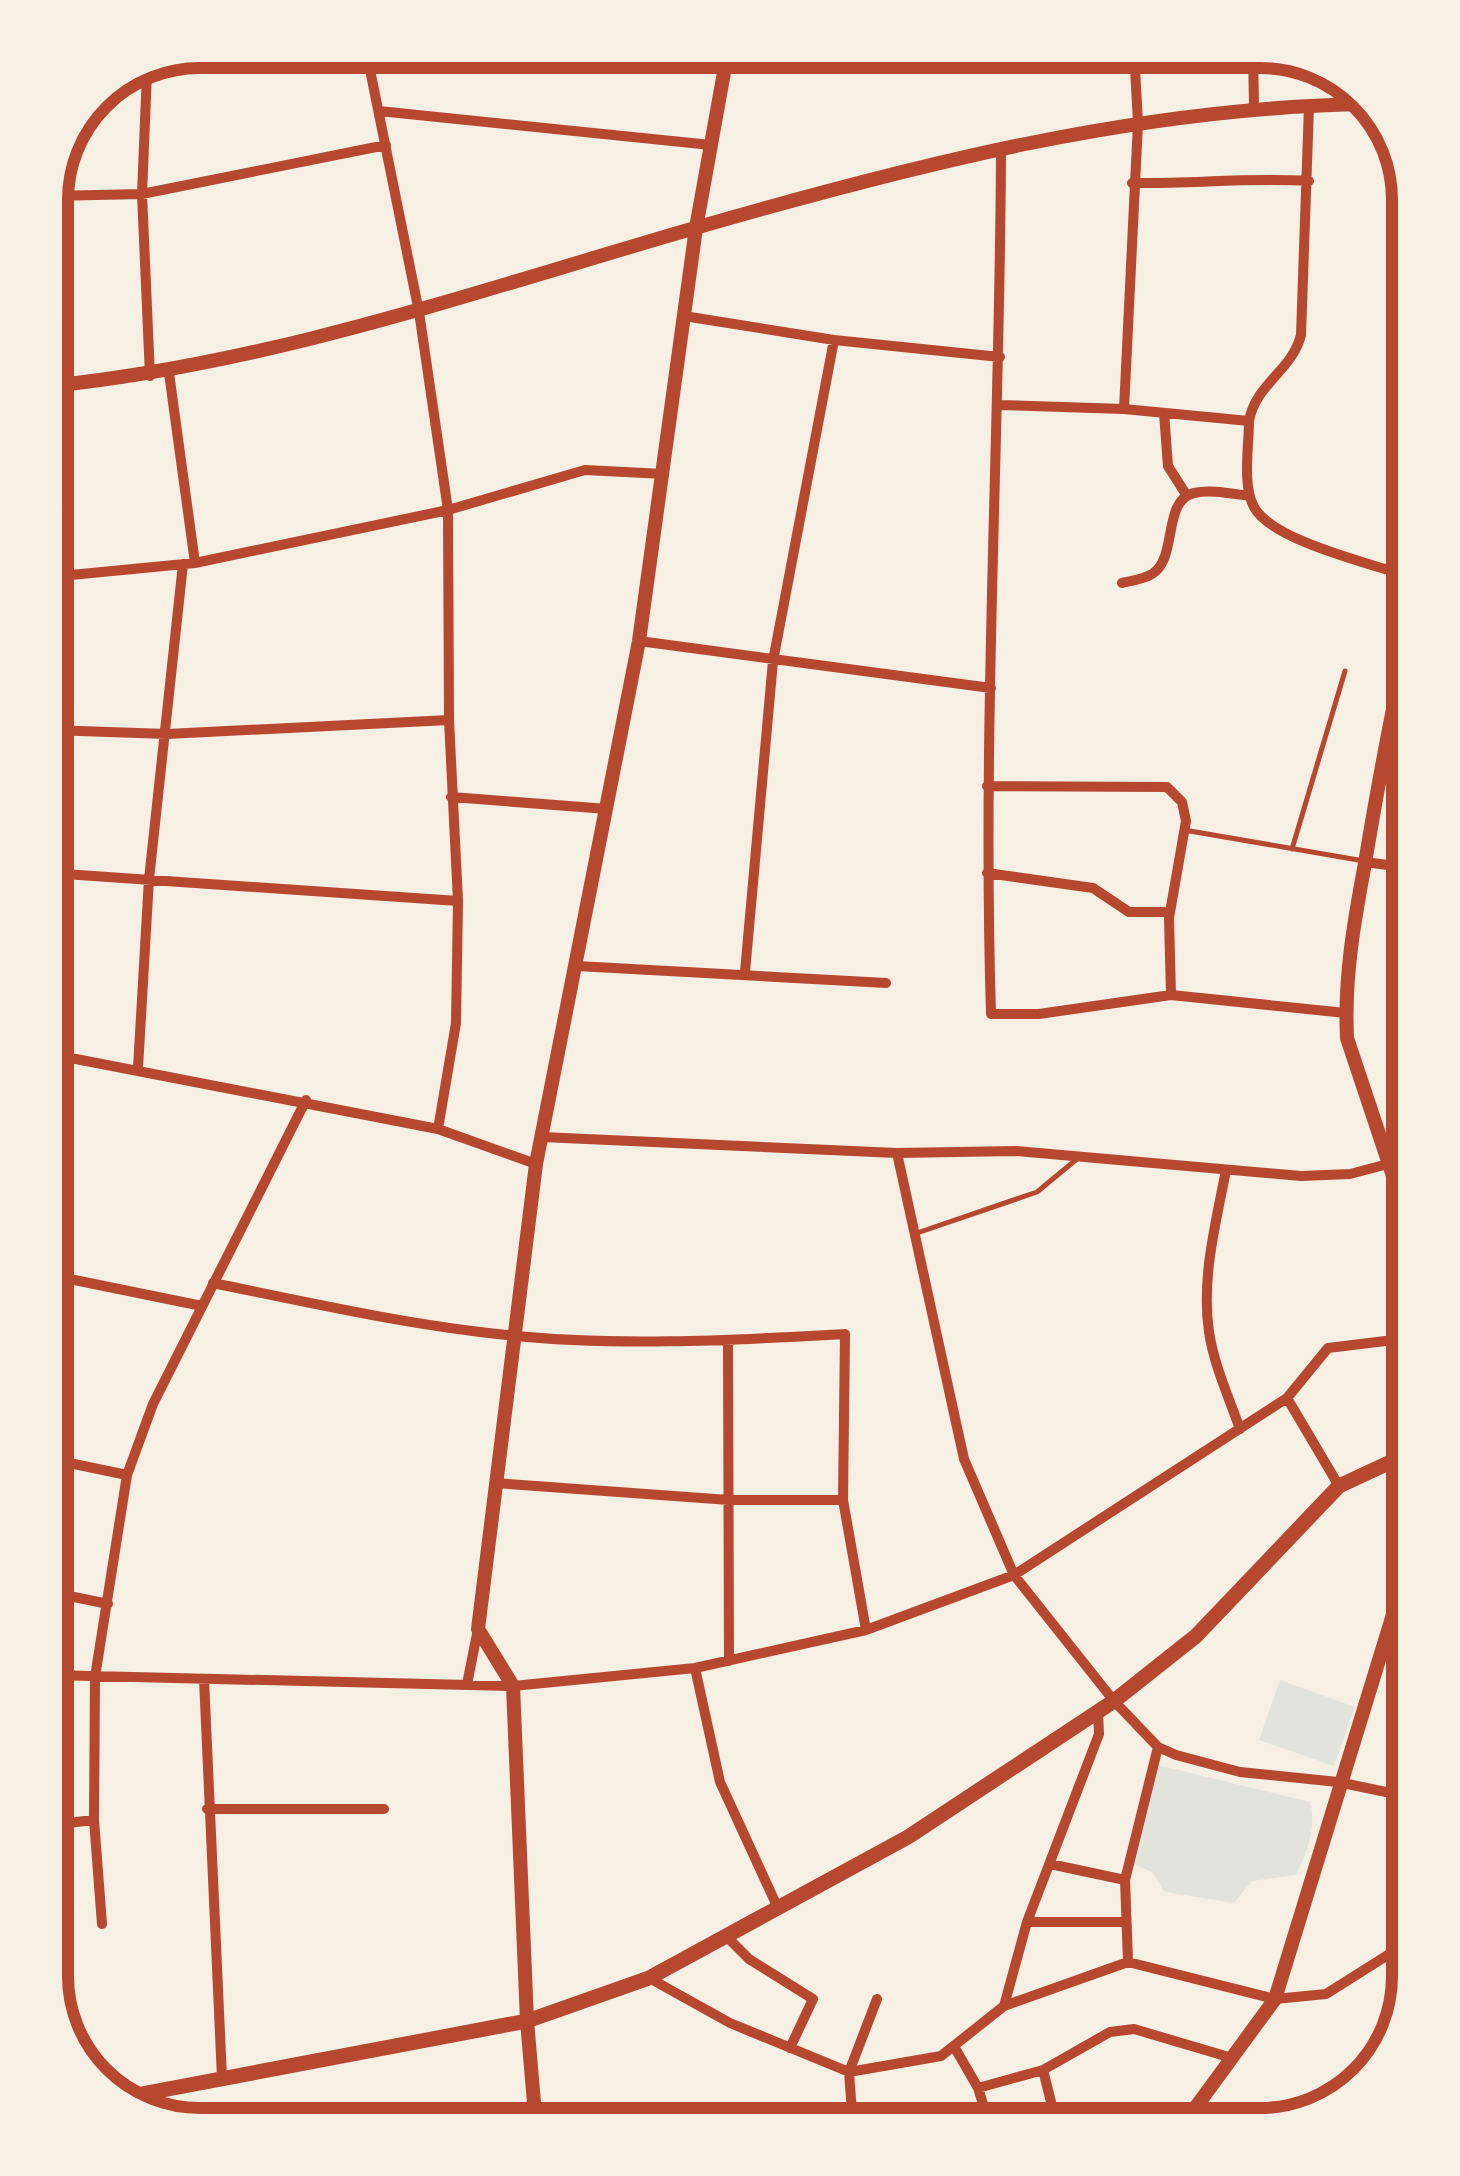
<svg xmlns="http://www.w3.org/2000/svg" width="1460" height="2176" viewBox="0 0 1460 2176" font-family="'Sofia Sans Condensed',sans-serif">
<rect width="100%" height="100%" fill="#f6efe4"/>
<!-- green -->
<path fill="#e2e4dc" d="M1280,1680l75,27 -21,59 -75,-26z
M1158,1765l152,37c7,26 -3,50 -14,73l-44,6 -18,22 -69,-11 -13,-20 -21,-9z"/>
<g fill="none" stroke-linecap="round" stroke-linejoin="round">
<!-- service -->
<path stroke="#b5482f" stroke-width="5" d="M1184,830l180,31
M1292,849l53,-178
M917,1233l120,-41 40,-33"/>
<!-- minor -->
<path stroke="#b5482f" stroke-width="10" d="M366,50l53,262 29,198 1,210 9,181 -2,122 -18,106
M1253,50l1,58
M147,72l-5,122 8,182
M379,111l332,34
M1001,149c-1,288 -19,577 -10,865h48l132,-19 175,18
M1132,183c60,1 118,-6 177,-2
M50,196l92,-2 244,-49
M684,316l150,24 166,17
M169,373l26,190
M1000,405l124,4 125,12c7,-38 43,-50 52,-86l8,-229
M1124,409l14,-286 -4,-73
M1164,413l4,53 19,30
M1249,421c0,25 -7,64 5,86 18,34 119,57 156,70
M50,577l145,-14 253,-53 137,-40 79,4
M1122,583c9,-2 22,-4 30,-9 26,-15 10,-74 42,-81 17,-4 39,1 56,3
M639,641l352,47
M50,730l117,4 282,-14
M987,786l180,1 15,15 4,19 -17,97 2,77
M451,797l156,12
M1365,862l45,6
M50,873l408,28
M987,873l106,15 36,24h40
M577,966l309,17
M745,972l28,-311 61,-321
M50,1054l388,75 98,35
M138,1068l11,-189 34,-315
M542,1137l355,16 119,-2 285,25 49,-2 38,-10
M897,1153l67,306 50,116 100,126 44,46 18,8 64,17 98,10 72,15
M1226,1170c-10,53 -25,108 -17,162 5,33 20,66 31,97
M50,1275l152,31
M213,1283c98,20 195,42 294,52 111,12 227,5 338,-1l-2,166 23,130
M728,1341l1,320
M1287,1398l52,88
M50,1459l77,16
M495,1483l234,17h114
M50,1592l58,12
M695,1668l25,114 57,124
M50,1675l463,11 182,-18 171,-38 148,-55 273,-177 41,-50 82,-10
M204,1679l18,399
M467,1684l11,-55
M207,1809h177
M94,1820l8,104
M50,1825l44,-5 1,-143 32,-202 26,-71 153,-304
M1050,1864l75,16
M1027,1922h98
M725,1935l24,24 64,40 -23,49
M1128,1962l-3,-82 33,-133
M649,1978l81,45 119,49 92,-16 63,-50 124,-44 147,37 51,-5 84,-53
M1004,2006l23,-84 72,-188 -1,-22
M955,2048l23,40 12,38
M1043,2070l14,56
M978,2088l65,-18 67,-38 24,-3 98,29
M853,2126l-4,-54 28,-73"/>
<!-- tertiary -->
<path stroke="#b5482f" stroke-width="14" d="M50,386c224,-23 430,-96 645,-158 219,-63 444,-121 674,-124
M1410,1227l-63,-189c-3,-60 7,-116 18,-175 13,-78 27,-155 45,-233
M536,2126l-9,-105 -14,-335 -35,-57 58,-465 103,-523 57,-413 32,-178
M1182,2126l93,-127 135,-440"/>
<!-- secondary -->
<path stroke="#b5482f" stroke-width="15" d="M115,2099l412,-78 122,-43 259,-141 206,-136 82,-65 143,-150 71,-33"/>
</g>
<!-- crop -->
<path d="M0 0H1460V2176H0ZM200 68H1260A132 132 0 0 1 1392 200V1976A132 132 0 0 1 1260 2108H200A132 132 0 0 1 68 1976V200A132 132 0 0 1 200 68Z" fill="#f6efe4" fill-rule="evenodd"/>
<path fill="none" stroke="#b5482f" stroke-width="12" d="M200 68H1260A132 132 0 0 1 1392 200V1976A132 132 0 0 1 1260 2108H200A132 132 0 0 1 68 1976V200A132 132 0 0 1 200 68Z"/>
</svg>
